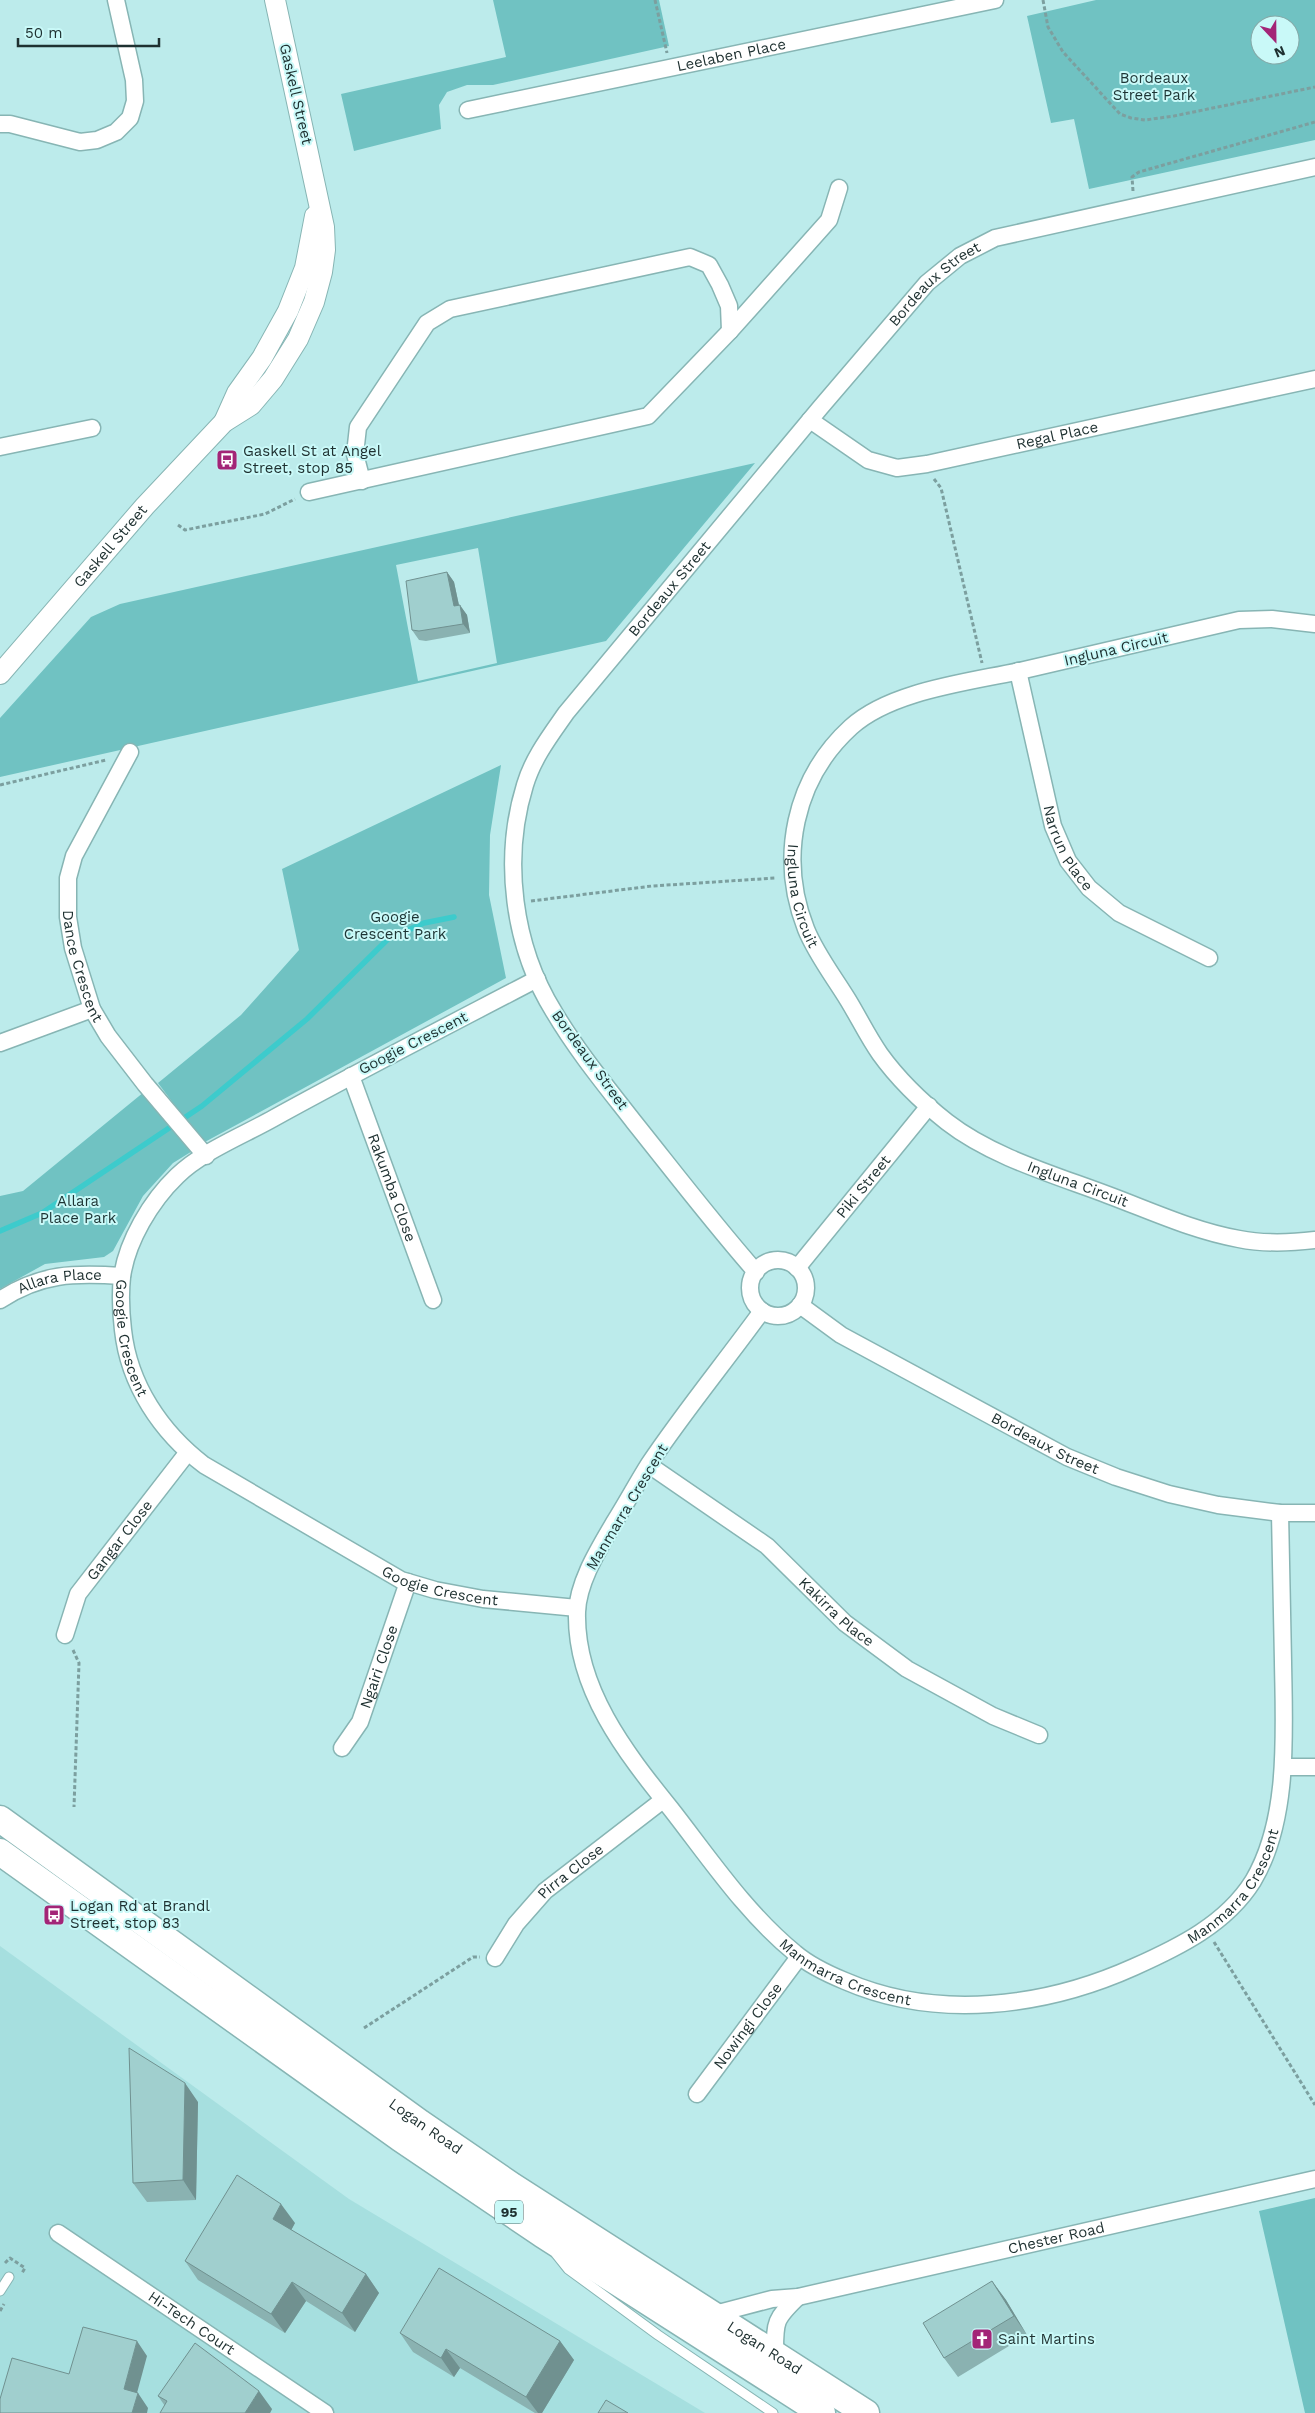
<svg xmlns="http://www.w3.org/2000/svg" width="1315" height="2413" viewBox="0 0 1315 2413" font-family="'Work Sans',sans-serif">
<rect width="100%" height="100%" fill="#bcebeb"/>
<!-- built -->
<path fill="#a6dfdf" d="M0,1946l349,253 356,214h-705z"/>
<!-- green -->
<path fill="#70c2c2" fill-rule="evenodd" d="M493,0h166l10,46 -176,39h-26l-20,7 -8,13 2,24 -87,22 -13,-57 165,-37z
M1096,0h219v140l-226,49 -15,-70 -23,4 -24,-107zM1260,25h30v30h-30z
M755,463l-149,178 -606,136v-59l91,-101 29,-13zM478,548l19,115 -79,18 -22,-116z
M501,765l-11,70 -1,60 17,83 -303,165 -45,-60 83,-68 58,-65 -17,-81z
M144,1092l50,58 -21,13 -30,33 -30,55 -9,6 -59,7 -45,25v-93l23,-5z
M1315,2198v215h-10l-46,-202z"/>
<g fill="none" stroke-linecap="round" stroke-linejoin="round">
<!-- stream -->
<path stroke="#3dcbcc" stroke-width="5.5" d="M0,1231l42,-18 160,-107 105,-87 81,-80 36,-16 30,-6"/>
<!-- service casing -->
<g stroke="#87b5b4" stroke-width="11">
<path id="service" d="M556,2254l12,15 90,66 115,78
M0,2291l9,-14"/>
</g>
<!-- minor casing -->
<g stroke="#87b5b4" stroke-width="19">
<g id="minor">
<path id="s1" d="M468,110l527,-110"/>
<path d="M0,124h10l70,18 17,-2 19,-8 14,-14 5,-17 -1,-21 -18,-80"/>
<path id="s2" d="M810,420l58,40 29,8 30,-4 388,-85"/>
<path d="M0,447l92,-19"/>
<path d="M362,481l-7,-27 3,-27 69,-104 23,-14 240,-52 19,8 11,20 9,21 1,25"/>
<path d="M309,492l339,-76 82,-85 99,-111 10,-32"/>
<path id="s3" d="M1315,624l-43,-5 -33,1c-72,17 -143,33 -215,50 -53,12 -132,20 -173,57 -57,52 -73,131 -45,202 10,25 28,48 42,71 11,18 20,37 32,54 18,25 43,49 67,68 45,35 108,53 161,73 43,16 86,36 131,44 25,5 51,4 76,1"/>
<path id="s4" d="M1018,671l35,155 15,35 21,27 30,25 90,45"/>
<path id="s5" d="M130,752l-56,104 -6,22v39l5,31 19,61 16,27 37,48 61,72"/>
<path id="s6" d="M537,979c-88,46 -176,91 -263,139 -30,17 -73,34 -97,58 -26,25 -50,65 -55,101 -2,18 -1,36 1,53 6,55 38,102 81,135l197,115 34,10 48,9 94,9"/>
<path d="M0,1043l92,-34"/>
<path id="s7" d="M351,1076l82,224"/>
<circle cx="778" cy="1288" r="28"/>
<path id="s8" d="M797,1268l132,-162"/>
<path id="s9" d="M756,1272c-43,-49 -82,-100 -122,-150 -28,-36 -57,-71 -80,-110 -41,-66 -52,-153 -29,-227 8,-27 25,-49 41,-72l254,-305 107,-125 33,-27 35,-18 320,-71"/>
<path id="s10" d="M0,1300c41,-27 74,-27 122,-24"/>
<path id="s11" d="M800,1305l41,30 226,122 49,20 53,17 49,11 62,8h35"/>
<path id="s12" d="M762,1311c-37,51 -78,101 -113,153 -12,19 -22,38 -34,57 -15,26 -37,60 -38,91 -2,76 48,140 94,197 39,50 75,104 124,144 14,12 33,21 50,28 92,40 200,26 289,-14 45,-20 92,-43 119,-86 37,-62 31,-150 30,-219 -1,-50 -2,-99 -3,-149"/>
<path id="s13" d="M649,1465l118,81 78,77 62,46 86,47 46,19"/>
<path id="s14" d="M65,1635l13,-41 110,-142"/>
<path id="s15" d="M342,1748l18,-26 48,-140"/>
<path d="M1285,1767h30"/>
<path id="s16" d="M495,1958l21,-34 29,-33 118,-91"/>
<path id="s17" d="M697,2094l102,-137"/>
<path id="s18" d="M58,2233l267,180"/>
<path id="s19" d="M711,2315l61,-16 26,-2 517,-118"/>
<path d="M775,2354c0,-32 -1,-34 23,-57"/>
</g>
</g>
<!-- tertiary casing -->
<g stroke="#87b5b4" stroke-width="22">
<g id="tertiary">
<path d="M224,422l13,-29 25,-35 26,-47 17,-43 10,-52"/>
<path id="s20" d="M0,674l145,-168 79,-84 27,-17 22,-26 25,-40 16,-37 8,-30 3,-22 -1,-23 -49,-227"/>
</g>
</g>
<!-- primary casing -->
<g stroke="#87b5b4" stroke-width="29">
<g id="primary">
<path id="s21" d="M0,1819l420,304 92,63 354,227"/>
<path d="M0,1852l400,286 142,96 280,179"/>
</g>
</g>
<!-- path -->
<path stroke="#7c9f9f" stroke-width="3" stroke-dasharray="4 2.5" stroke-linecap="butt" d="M655,0l12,53
M1043,0l5,27 15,25 57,62 11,4 14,2 29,-4 141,-29
M1133,191l-1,-14 7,-5 176,-50
M934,479l7,9 41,175
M178,525l7,5 80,-16 30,-15
M0,785l106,-25
M531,901l121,-15 124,-8
M73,1650l6,13 -5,144
M1214,1942l101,163
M364,2028l109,-71h7
M5,2263l5,-5 15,10 -3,5
M0,2311l4,-7"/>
<!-- service -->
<use href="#service" stroke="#fff" stroke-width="9"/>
<!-- minor -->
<use href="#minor" stroke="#fff" stroke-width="16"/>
<!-- tertiary -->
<use href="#tertiary" stroke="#fff" stroke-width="20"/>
<!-- primary -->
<use href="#primary" stroke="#fff" stroke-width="26"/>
</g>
<!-- wall -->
<path fill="#8ab2b1" d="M447,572l7,10 5,23 8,10 3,18 -44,8 -7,-1 -7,-10z
M198,2102l-2,98 -49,2 -14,-19z
M295,2223l-4,7 75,44 13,19 -24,39 -49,-31 -21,32 -87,-53 -13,-19z
M992,2281l14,19 21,35 -69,42 -14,-19z
M400,2333l160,8 14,19 -32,53h-7l-75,-45 -6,9 -41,-25z
M158,2396l114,13 -2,4h-110l5,-7z"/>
<!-- shaded-wall -->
<path fill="#709190" d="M447,572l7,10 7,33 -7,-9z
M460,605l7,10 3,18 -7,-9z
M185,2083l13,19 -2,98 -13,-20z
M281,2204l14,19 -8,15 -14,-19z
M366,2274l13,19 -24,39 -13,-19z
M992,2281l14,19 21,35 -13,-19z
M292,2282l14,19 -21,32 -14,-19z
M137,2341l10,15 -13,48 -10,-15z
M560,2341l14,19 -32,53h-4l-12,-16z
M446,2349l14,19 -6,9 -13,-19z
M259,2391l13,18 -2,4h-25z
M138,2393l10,15 -1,5h-15z"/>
<!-- building -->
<path fill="#a0cfce" stroke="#709190" d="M447,572l7,34 6,-1 3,19 -44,7 -7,-1 -6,-49z
M129,2048l56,35 -2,97 -50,3z
M237,2175l44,29 -8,15 93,55 -24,39 -50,-31 -21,32 -86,-53z
M439,2268l121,73 -34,56 -80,-48 -5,9 -41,-25z
M992,2281l22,35 -70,42 -21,-35z
M83,2327l54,14 -13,48 14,4 -6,20h-132v-14l12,-41 57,16z
M195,2343l64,48 -14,22h-85l7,-12 -9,-5z
M606,2400l22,13h-30z"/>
<!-- icons -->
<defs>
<g id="bus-square" transform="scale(1.125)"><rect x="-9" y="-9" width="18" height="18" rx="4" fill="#a32577" stroke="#c9f9f8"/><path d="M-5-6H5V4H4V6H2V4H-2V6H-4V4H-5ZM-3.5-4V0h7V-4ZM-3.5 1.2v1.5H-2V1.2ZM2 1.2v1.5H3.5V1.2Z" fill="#fff"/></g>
<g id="church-square" transform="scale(1.125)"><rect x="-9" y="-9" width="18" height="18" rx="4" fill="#a32577" stroke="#c9f9f8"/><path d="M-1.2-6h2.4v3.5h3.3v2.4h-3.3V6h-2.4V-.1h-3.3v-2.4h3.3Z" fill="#fff"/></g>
</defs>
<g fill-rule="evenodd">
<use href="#bus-square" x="227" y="460"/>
<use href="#bus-square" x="54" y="1915"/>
<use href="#church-square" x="982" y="2339"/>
</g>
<g text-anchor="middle" stroke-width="4" stroke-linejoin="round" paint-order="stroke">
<!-- shield labels -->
<rect fill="#c9f9f8" stroke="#516c6c" stroke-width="1" x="495" y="2200.5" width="28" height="23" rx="4"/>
<g font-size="14" font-weight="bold" fill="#1e3030">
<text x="509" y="2217">95</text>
</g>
<!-- street labels -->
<g font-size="15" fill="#1e3030" stroke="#c9f9f8">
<text dy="5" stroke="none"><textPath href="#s1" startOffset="269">Leelaben Place</textPath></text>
<text transform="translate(296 94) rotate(77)" y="5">Gaskell Street</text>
<text dy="5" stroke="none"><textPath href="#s9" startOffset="1215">Bordeaux Street</textPath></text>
<text dy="5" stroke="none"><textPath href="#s2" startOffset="264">Regal Place</textPath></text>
<text dy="5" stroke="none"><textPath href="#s20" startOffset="169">Gaskell Street</textPath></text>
<text dy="5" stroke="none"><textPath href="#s9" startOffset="810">Bordeaux Street</textPath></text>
<text transform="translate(1116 649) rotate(-13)" y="5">Ingluna Circuit</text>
<text dy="5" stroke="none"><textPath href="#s4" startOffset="185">Narrun Place</textPath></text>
<text dy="5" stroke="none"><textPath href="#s3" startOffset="668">Ingluna Circuit</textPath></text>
<text dy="5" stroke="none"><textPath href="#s5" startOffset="231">Dance Crescent</textPath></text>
<text transform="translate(413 1043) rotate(-27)" y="5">Googie Crescent</text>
<text transform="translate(590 1060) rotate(54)" y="5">Bordeaux Street</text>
<text dy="5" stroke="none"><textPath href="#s3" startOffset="1088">Ingluna Circuit</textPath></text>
<text dy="5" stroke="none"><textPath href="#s8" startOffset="105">Piki Street</textPath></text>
<text dy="5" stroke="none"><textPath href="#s7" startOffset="119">Rakumba Close</textPath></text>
<text dy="5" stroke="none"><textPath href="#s10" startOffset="64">Allara Place</textPath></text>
<text dy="5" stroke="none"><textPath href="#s6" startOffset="590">Googie Crescent</textPath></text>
<text dy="5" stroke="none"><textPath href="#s11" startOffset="282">Bordeaux Street</textPath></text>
<text transform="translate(627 1507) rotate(-59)" y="5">Manmarra Crescent</text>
<text dy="5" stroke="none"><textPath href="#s14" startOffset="111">Gangar Close</textPath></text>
<text dy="5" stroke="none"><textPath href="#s6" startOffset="1010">Googie Crescent</textPath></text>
<text dy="5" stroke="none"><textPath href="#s13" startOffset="239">Kakirra Place</textPath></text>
<text dy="5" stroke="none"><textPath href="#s15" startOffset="90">Ngairi Close</textPath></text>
<text dy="5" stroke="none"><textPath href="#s16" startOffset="116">Pirra Close</textPath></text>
<text dy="5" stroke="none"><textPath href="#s12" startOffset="1258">Manmarra Crescent</textPath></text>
<text dy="5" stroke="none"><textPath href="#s12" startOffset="824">Manmarra Crescent</textPath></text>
<text dy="5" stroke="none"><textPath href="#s17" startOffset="85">Nowingi Close</textPath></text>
<text dy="5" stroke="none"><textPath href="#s21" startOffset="525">Logan Road</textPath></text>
<text dy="5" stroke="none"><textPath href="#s19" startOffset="354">Chester Road</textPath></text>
<text dy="5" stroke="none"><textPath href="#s18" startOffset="161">Hi-Tech Court</textPath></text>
<text dy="5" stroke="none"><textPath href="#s21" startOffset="930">Logan Road</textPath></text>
</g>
<!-- park labels -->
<g font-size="15" fill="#1d3434" stroke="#c9f9f8">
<text x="1154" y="83">Bordeaux<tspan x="1154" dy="17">Street Park</tspan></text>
<text x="395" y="922">Googie<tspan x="395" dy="17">Crescent Park</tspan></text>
<text x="78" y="1206">Allara<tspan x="78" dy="17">Place Park</tspan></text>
</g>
<!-- poi labels -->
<g font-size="15" fill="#1e3030" stroke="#c9f9f8" text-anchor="start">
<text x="243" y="456">Gaskell St at Angel<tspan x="243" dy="17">Street, stop 85</tspan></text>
<text x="70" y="1911">Logan Rd at Brandl<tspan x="70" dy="17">Street, stop 83</tspan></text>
<text x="998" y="2344">Saint Martins</text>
</g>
</g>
<!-- north arrow -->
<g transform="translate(1275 40) rotate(158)"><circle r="24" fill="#c9f9f8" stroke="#85a9a8"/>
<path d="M0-4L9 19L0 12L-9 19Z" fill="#a32577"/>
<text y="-8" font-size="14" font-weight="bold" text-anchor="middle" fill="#1e3030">N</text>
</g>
<!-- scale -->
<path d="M18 38v8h141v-8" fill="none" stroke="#1e3030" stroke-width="2.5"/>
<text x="25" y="38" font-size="15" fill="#1e3030" stroke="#c9f9f8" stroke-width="4" paint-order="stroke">50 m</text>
</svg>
